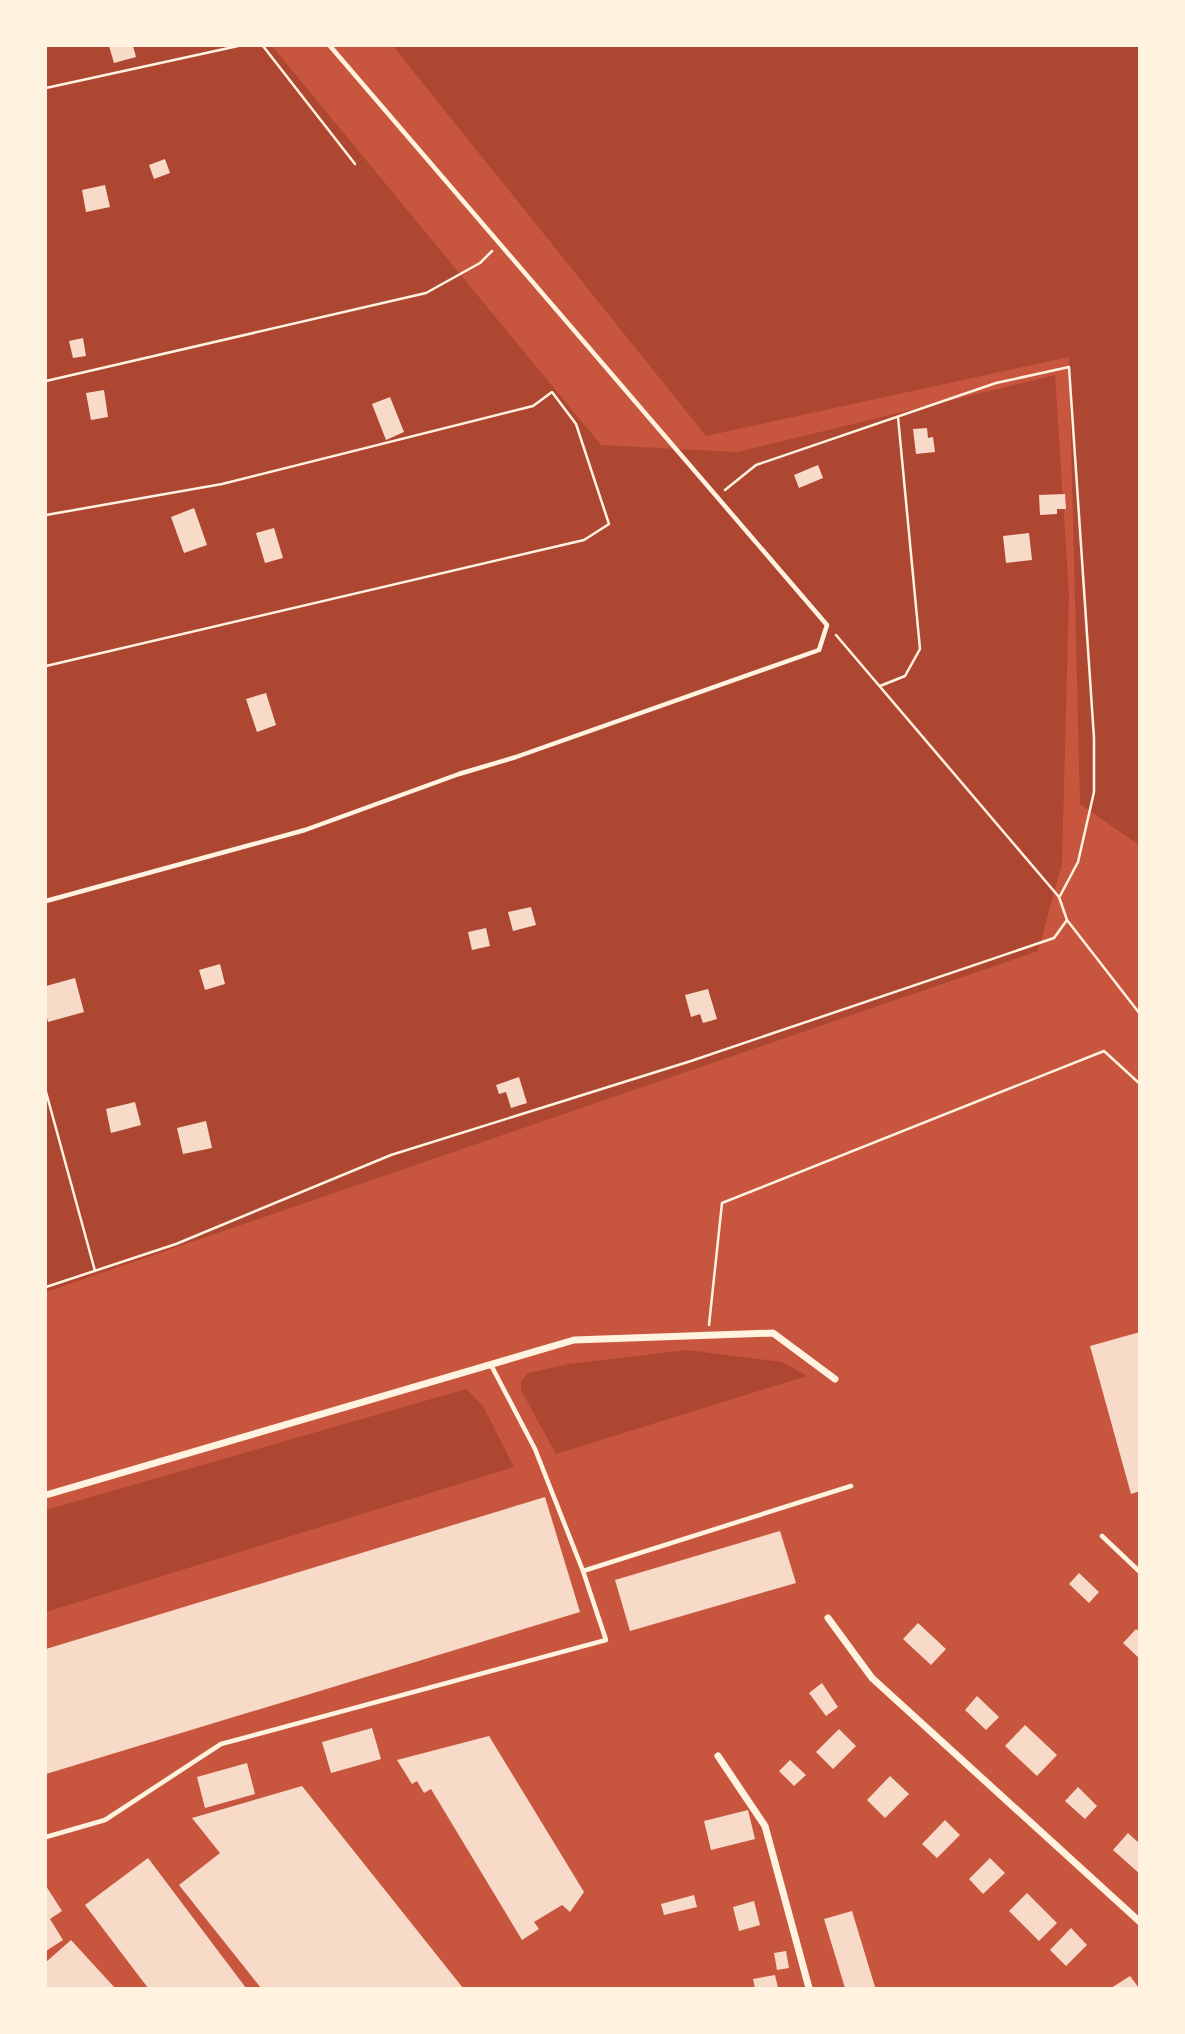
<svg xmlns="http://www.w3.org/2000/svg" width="1185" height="2034" viewBox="0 0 1185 2034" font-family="Commissioner,sans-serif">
<rect width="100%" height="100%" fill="#c8553d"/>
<!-- green -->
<path fill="#ae4732" d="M46,46h226l329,399 136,7 318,-77 14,219 -7,270 -24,87 -992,341z
M393,46h746v799l-59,-41 -11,-447 -363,79z
M687,1350l95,12 25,14 -251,78 -35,-64v-9l7,-8 41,-9z
M466,1389l17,17 31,61 -468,145v-102z"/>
<!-- building -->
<path fill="#f7dbc8" d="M109,46h24l3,11 -22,6z
M165,159l5,14 -16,6 -5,-14z
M105,185l5,22 -24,5 -4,-22z
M83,338l3,18 -13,2 -4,-17z
M104,390l4,27 -17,3 -5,-27z
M390,397l14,35 -18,8 -14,-36z
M927,428l1,10 5,-1 2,15 -19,2 -3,-25z
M818,465l5,13 -24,10 -5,-13z
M1065,494l1,15h-9v5l-17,1 -1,-20z
M194,508l13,37 -23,8 -13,-36z
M274,528l9,30 -18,5 -9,-30z
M1029,533l3,27 -26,3 -3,-27z
M266,693l10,32 -19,7 -11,-33z
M531,907l5,18 -23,6 -5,-19z
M486,928l4,18 -18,4 -4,-18z
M220,964l5,20 -20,6 -6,-20z
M75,978l9,34 -36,10 -2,-9v-27z
M708,989l9,30 -14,4 -3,-9 -9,3 -6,-22z
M519,1077l8,26 -16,5 -5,-16 -7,2 -3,-9z
M135,1102l6,23 -30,8 -5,-24z
M206,1121l6,27 -29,6 -6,-26z
M1140,1332v159l-9,3 -41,-148z
M545,1497l35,115 -534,162v-125z
M780,1531l16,52 -166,48 -15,-51z
M1079,1573l20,19 -10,11 -20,-19z
M918,1623l28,26 -15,16 -28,-26z
M1136,1629l4,3v27l-17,-16z
M822,1683l16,24 -12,9 -17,-23z
M977,1696l22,21 -13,13 -21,-20z
M1025,1725l32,30 -20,21 -32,-30z
M372,1728l9,31 -50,14 -9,-31z
M839,1729l17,17 -23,23 -17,-17z
M489,1736l95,156 -14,20 -8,-7 -28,17 5,7 -17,11 -91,-151 -7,4 -7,-12 -5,3 -15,-24z
M790,1760l16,15 -12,11 -15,-15z
M247,1763l8,31 -50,14 -8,-31z
M890,1776l19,18 -24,24 -18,-18z
M302,1786l161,202h-202l-82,-103 41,-32 -28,-35z
M1078,1787l19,19 -12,13 -20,-18z
M748,1810l7,29 -44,11 -7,-29z
M945,1820l15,15 -23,23 -15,-14z
M1128,1833l12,11v30l-27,-24z
M148,1858l98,130h-98l-63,-83z
M990,1858l15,15 -22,21 -14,-15z
M46,1886l16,25 -12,8 13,21 -17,11z
M1027,1893l30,30 -18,18 -30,-30z
M694,1895l3,12 -33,8 -3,-11z
M754,1901l6,24 -21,6 -6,-24z
M852,1911l23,76 -5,1h-25l-21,-69z
M1071,1928l16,17 -21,21 -16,-16z
M71,1940l44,48h-69v-26z
M786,1951l3,17 -12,2 -3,-17z
M775,1975l3,13h-23l-2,-9z
M1130,1976l9,12h-28z"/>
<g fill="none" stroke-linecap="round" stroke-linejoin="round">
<!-- path -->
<path stroke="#fff3e0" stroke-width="2.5" d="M263,46l92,118
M46,88l192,-42
M46,381l380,-88 54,-30 12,-12
M725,490l31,-25 240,-82 73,-16 25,371v54l-16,70 -18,34
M46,515l176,-31 311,-78 19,-14 24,32 33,100 -25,16 -538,126
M880,686l25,-10 15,-27 -22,-232
M1067,920l73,94
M46,1092l49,179
M46,1287l130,-43 215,-89 300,-94 363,-123 13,-18 -8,-23 -223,-262
M709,1325l13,-122 382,-152 36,33"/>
<!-- service -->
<path stroke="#fff3e0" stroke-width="4.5" d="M46,901l259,-71 154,-56 57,-17 303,-107 8,-25 -497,-579
M491,1365l44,84 48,122
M1102,1536l38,36
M46,1837l59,-17 116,-76 385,-104 -23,-69 268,-85"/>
<!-- minor -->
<path stroke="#fff3e0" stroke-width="7" d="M46,1495l528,-155 199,-7 62,46
M828,1618l44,60 268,244
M718,1756l47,70 44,162"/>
</g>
<!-- border -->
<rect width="1185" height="2034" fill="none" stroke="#fff3e0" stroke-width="94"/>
</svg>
